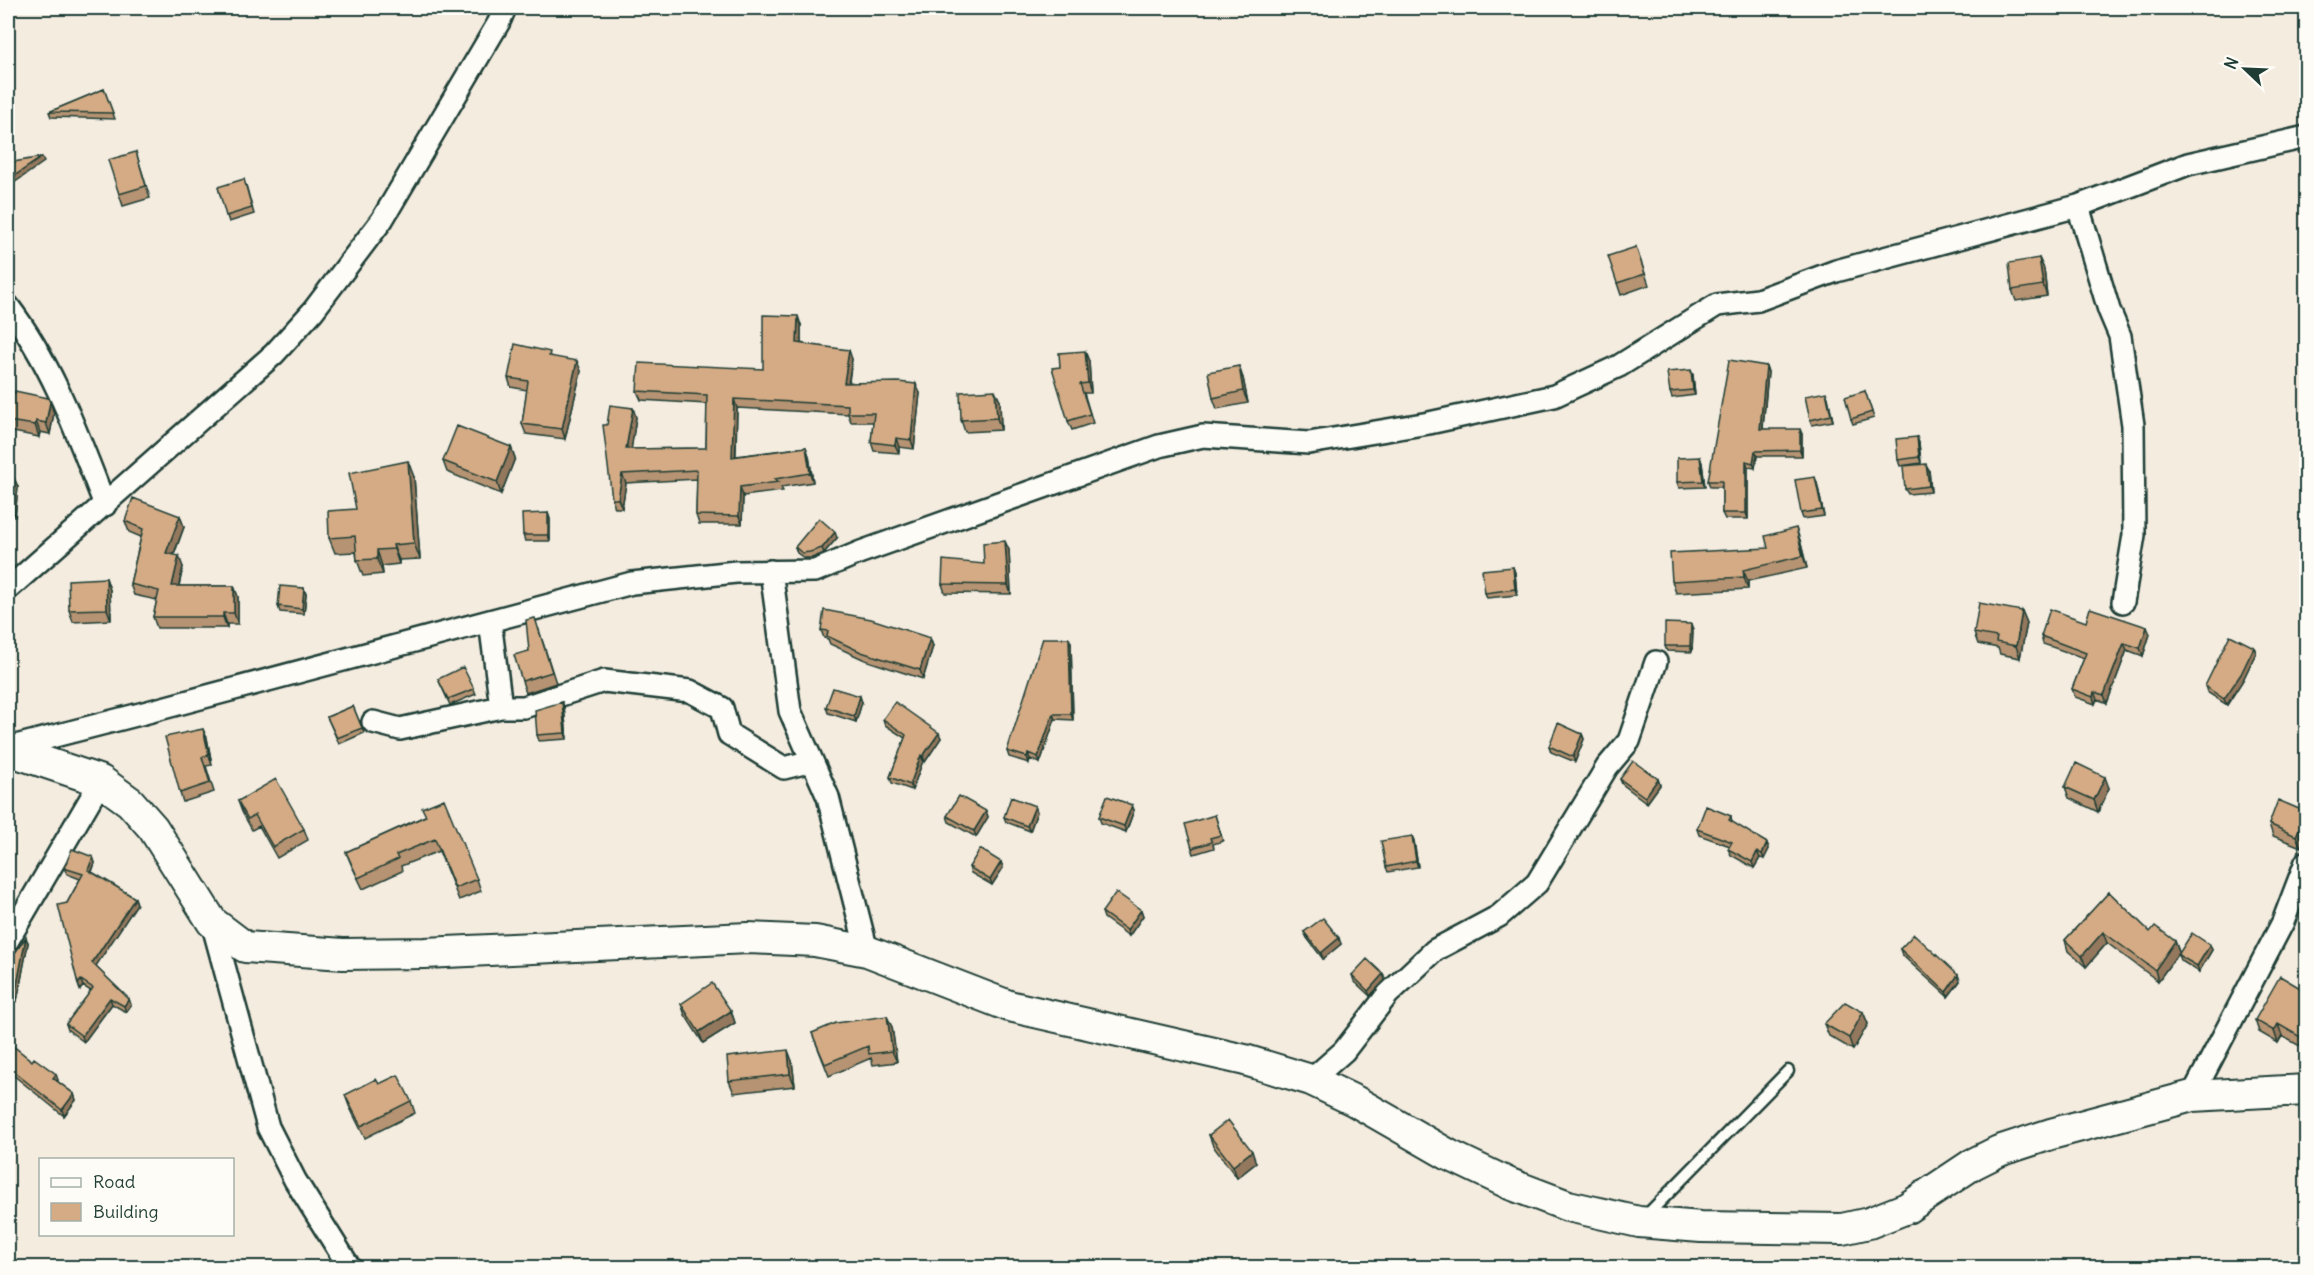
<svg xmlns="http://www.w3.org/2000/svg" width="2314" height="1275" viewBox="0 0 2314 1275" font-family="Delius,sans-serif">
<rect width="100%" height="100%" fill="#f5ece0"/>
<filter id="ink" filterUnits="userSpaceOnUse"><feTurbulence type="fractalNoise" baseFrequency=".0167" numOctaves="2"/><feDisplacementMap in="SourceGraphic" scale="12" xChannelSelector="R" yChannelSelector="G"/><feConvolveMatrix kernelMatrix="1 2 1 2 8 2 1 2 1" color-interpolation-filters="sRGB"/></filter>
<g filter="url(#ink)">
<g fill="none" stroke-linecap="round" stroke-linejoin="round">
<!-- lane casing -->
<g stroke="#1f3d34" stroke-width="15">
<path id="lane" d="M1644,1218l144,-147"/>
</g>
<!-- street casing -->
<g stroke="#1f3d34" stroke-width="26">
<path id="street" d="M2078,206l31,104 11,26 13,89 1,110 -11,67
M8,306c45,59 70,130 97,199
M771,571l19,140 38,86 39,154
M8,589l266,-235 39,-43 69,-91 117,-198 6,-14
M490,621l11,86
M373,722l27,7 101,-22h23l80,-26 86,10 32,17 7,26 55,34 28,-7
M8,748l136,-35 488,-130 104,-11 79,-1 46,-19 298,-106 44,-10 106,7 120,-20 125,-27 65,-30 98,-61 41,-5 78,-29 242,-65 110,-42 118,-27
M212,922l56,205 27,53 55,88
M8,940l93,-159
M1311,1080l33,-29 44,-57 47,-44 64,-34 38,-33 70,-116 22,-26 27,-79
M2192,1096l91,-174 23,-60"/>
</g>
<!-- secondary casing -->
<g stroke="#1f3d34" stroke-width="34">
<path id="secondary" d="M8,750l93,31 29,21 23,26 59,94 33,25 98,7 82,-1 323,-15 67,3 52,10 142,55 236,54 66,20 44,21 94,54 61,29 58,22 71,16 62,5 141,2 27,-6 38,-15 66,-44 26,-13 52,-17 141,-38 114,-6"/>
</g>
<!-- lane -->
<use href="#lane" stroke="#fdfcf7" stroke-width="10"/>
<!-- street -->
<use href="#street" stroke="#fdfcf7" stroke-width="21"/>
<!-- secondary -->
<use href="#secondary" stroke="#fdfcf7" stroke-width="30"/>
</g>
<!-- wall -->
<path fill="#b69372" stroke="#1f3d34" stroke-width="1.5" d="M104,89l11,30 -64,-2 -2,-5z
M136,152l14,46 -27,8 -4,-12z
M246,185l8,29 -25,8 -11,-35z
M1636,247l13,38 -28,10 -4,-12z
M2039,258l5,11 3,27 -31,5 -4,-11z
M801,325v18l51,16 -3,23 71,11 -6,56 -15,-2v6l-25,-2 -3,-9 2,-20h-22l-3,-8 -111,-6 -1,48 70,-9 3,9 4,26 -32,5 2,4 -40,5 -1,28h-43l-3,-9 1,-36 -71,4 -4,25h-7l-3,-9 24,-82 -5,32 75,-1 1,-44 -66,-4 -4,-9 126,-22z
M551,356l30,15 -16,68 -39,-5 -4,-10 5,-34 -16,-3 -3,-9z
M1089,361l2,32h-7l9,30 -21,7 -4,-9 -8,-54z
M1766,366l2,6 -5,57 39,5v22h-45l-2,12 -7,-1v52h-23l-3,-6v-26h-12l-2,-6z
M1693,375l2,20 -23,3 -2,-6z
M1243,378l5,25 -31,6 -4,-11z
M1865,391l9,27 -21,6 -2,-5z
M8,392l46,21 -4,21 -10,-2 -1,5 -31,-6z
M1828,398l5,23 -21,4 -2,-5z
M1000,401l1,29 -36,2 -4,-12z
M1917,437l2,6 2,20 -21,3 -2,-6z
M511,447l4,11 -14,36 -54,-22 -4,-11z
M1700,457l2,6 3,24 -26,1 -2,-6z
M1929,470l2,22 -23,2 -3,-5z
M8,475l5,1 5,11 -3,30 -7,-1z
M414,477l6,82 -21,1v4l-17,2 1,8 -20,2 -6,-16 -1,-8 -21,1 -6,-15 27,-29z
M1817,483l7,33 -21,3 -2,-6z
M548,513l2,6v22h-25l-2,-6z
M180,516l4,11 -10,28 9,12 -4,19h55l4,11v27h-11v4h-70l-4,-11 4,-17 -23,-5 -4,-11 11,-47 -12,-5 -4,-11z
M837,538l-13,15 -12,5h-8l-7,-5 -2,-6z
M1800,540l7,28 -59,13v8l-72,4 -4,-12 96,-33z
M1009,550l2,44 -66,-1 -3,-9 42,-20z
M1513,567l2,6 2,22 -30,3 -2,-5z
M106,578l4,12 1,30 -38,2 -4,-12z
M306,594l-2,20 -24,-2 -2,-6z
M2022,611l5,12 -7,35 -20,-4 -2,-6 -20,-4 -4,-11z
M2086,622l64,12 -7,22 -16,-6 -20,53 -10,-4 -2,5 -20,-7 -3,-8 12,-31 -41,-14 -2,-8z
M1693,629l-1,23 -25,-1 -2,-5z
M539,630l17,53 -30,10 -4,-12 7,-30z
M821,630l109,8 3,8 -10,33 -58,-19 -35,-16 -2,-5 -4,-1z
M1071,643l2,77 -18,-1 -15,44 -10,-4 -1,4 -20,-6 -2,-6z
M2254,647l2,6 -13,27 -16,25 -20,-13 -2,-6z
M438,679l36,10 2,5 -26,11z
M562,702l2,5 3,32 -28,2 -2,-6z
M862,702l-6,20 -28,-9 -2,-6z
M353,706l11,27 -25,11 -12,-27z
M883,719l58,19 -16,24 -2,-1 -11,29 -20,-7 -2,-6 15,-39 -20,-13z
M1582,734l2,5 -9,23 -24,-10 -2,-6z
M207,738l5,27 -6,1 8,26 -31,10 -3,-9z
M1620,779h38l2,6 -13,18 -25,-19z
M2065,787l44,1 -11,24 -29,-14z
M238,801l66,28 4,11 -31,18 -18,-32 -7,4 -10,-18z
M1132,805l2,5 -8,22 -25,-9 -2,-6z
M1035,806l2,6 -7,19 -24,-9 -2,-5z
M986,811l2,6 -12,20 -27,-15 -2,-6z
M2306,812l1,20 -6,15 -28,-11 -4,-12z
M1215,815l8,26 -10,3 1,4 -20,6 -2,-6z
M425,816l52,63 4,12 -22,9 -20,-49 -38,15 1,5 -39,18 -12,-25 -5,-12z
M1731,816l1,7 35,20 2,6 -5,10 -4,-1 -6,10 -23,-13 -3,-6 2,-3 -31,-11 -2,-6z
M1412,836l2,5 4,26 -30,5 -2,-5z
M93,857l2,6 -3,9 43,26 2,6 -42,62 34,33 2,6 -5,7 -14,-8 -28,38 -16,-12 -2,-6 25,-33 -8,-5 -3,4 -2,-6 -11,-81 13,-24 -13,-5 -3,-6z
M1001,862l2,6 -11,17 -21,-12 -2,-6z
M2109,892l41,40 25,9 4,11 -21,29 -51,-38 -21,24 -18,-16 -3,-11z
M1141,910l2,6 -14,20 -25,-18 -2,-6z
M1304,932l37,12 -18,15 -16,-21z
M28,943l-11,58 -9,-2v-36z
M2210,945l2,5 -13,22 -19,-12 -2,-5z
M1900,949l58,26 2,6 -12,16 -46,-42z
M1383,974l2,6 -15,16 -16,-15 -2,-6z
M2307,992v58l-25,-14 -4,7 -19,-11 -4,-12z
M681,1004l50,7 4,12 -32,20 -18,-28z
M1863,1012l5,12 -15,26 -24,-14 -5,-12z
M892,1027l5,35 -24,3 -2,-7 -42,18 -17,-43z
M8,1042l24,19 26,19 -1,1 17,13 2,6 -12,16 -56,-45z
M792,1061l3,25 -61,7 -5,-12z
M379,1084l32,17 4,12 -50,25 -16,-32 -4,-11z
M1209,1135l47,28 -19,15 -24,-32z"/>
<!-- shaded-wall -->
<path fill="#94785d" stroke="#1f3d34" stroke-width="1.5" d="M42,157l2,5 -36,25v-7z
M2039,258l5,11 3,27 -4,-11z
M798,316l3,9v27l-4,-9z
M849,350l3,9 -5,32 -3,-8z
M1085,351l4,10 2,32 -3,-10z
M577,361l4,10 -16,68 -3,-10z
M1239,366l4,12 5,25 -5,-12z
M1766,366l2,6 -6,63 -2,-6z
M1691,370l2,5 2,20 -2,-5z
M916,384l4,9 -6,56 -3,-9z
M995,390l5,11 1,29 -4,-12z
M1826,392l2,6 5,23 -2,-6z
M734,399l3,9 -2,58 -3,-9z
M50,402l4,11 -4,21 -4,-11z
M633,408l3,9 -6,41 -4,-9z
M36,421l4,11 -1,5 -4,-12z
M1800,429l2,5v22l-2,-6z
M1917,437l2,6 2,20 -2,-6z
M896,438l3,9v6l-4,-8z
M511,447l4,11 -14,36 -4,-12z
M806,447l3,9 4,26 -3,-9z
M1755,451l2,5 -2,12 -2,-5z
M1700,457l2,6 3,24 -2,-6z
M408,461l6,16 6,82 -6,-16z
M1746,461l2,6v52l-2,-6z
M1926,464l3,6 2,22 -2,-6z
M622,474l4,9 -4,25 -4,-9z
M13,476l5,11 -3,30 -4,-12z
M1815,477l2,6 7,33 -2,-6z
M740,487l3,9 -1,28 -3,-8z
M548,513l2,6v22l-2,-6z
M180,516l4,11 -14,37 -4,-11z
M1796,528l4,12 7,28 -4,-12z
M835,532l2,6 -13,15 -2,-5z
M1005,541l4,9 2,44 -3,-9z
M393,545l6,15v4l-5,-15z
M377,550l5,16 1,8 -6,-15z
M179,556l4,11 -7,30 -4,-11z
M1513,567l2,6 2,22 -2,-6z
M1743,570l5,11v8l-4,-12z
M106,578l4,12 1,30 -4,-11z
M234,586l4,11v27l-4,-11z
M304,588l2,6 -2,20 -2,-5z
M2022,611l5,12 -7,35 -4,-12z
M223,613l4,11v4l-4,-11z
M1691,624l2,5 -1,23 -2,-6z
M2147,627l3,7 -7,22 -3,-8z
M930,638l3,8 -10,33 -3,-9z
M1069,638l2,5 2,77 -2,-6z
M2124,643l3,7 -20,53 -3,-8z
M2254,647l2,6 -13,27 -16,25 -3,-6z
M2094,692l3,7 -2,5 -2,-7z
M860,696l2,6 -6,20 -2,-6z
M562,702l2,5 3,32 -2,-6z
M1053,714l2,5 -15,44 -2,-6z
M203,729l4,9 5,27 -3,-10z
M939,733l2,5 -16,24 -2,-6z
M1582,734l2,5 -9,23 -2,-5z
M1028,753l2,6 -1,4 -2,-6z
M921,755l2,6 -11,29 -2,-5z
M2105,777l4,11 -11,24 -4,-12z
M1658,779l2,6 -13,18 -2,-6z
M1132,805l2,5 -8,22 -2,-6z
M1035,806l2,6 -7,19 -3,-5z
M986,811l2,6 -12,20 -2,-6z
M2306,812l1,20 -6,15 -5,-11z
M1412,836l2,5 4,26 -2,-6z
M1767,843l2,6 -5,10 -2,-5z
M1757,852l3,6 -6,10 -2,-6z
M93,857l2,6 -5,13 -2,-6z
M1001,862l2,6 -11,17 -2,-5z
M135,898l2,6 -43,65 -2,-6z
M1141,910l2,6 -14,20 -2,-6z
M2103,932l4,11 -21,24 -4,-11z
M26,937l2,6 -11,58 -2,-6z
M1339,938l2,6 -18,15 -2,-6z
M2175,941l4,11 -21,29 -3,-11z
M2210,945l2,5 -13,22 -2,-6z
M1383,974l2,6 -15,16 -2,-5z
M1958,975l2,6 -12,16 -2,-5z
M81,980l2,6 -3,4 -2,-6z
M110,998l2,6 -28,38 -2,-6z
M129,999l2,6 -5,7 -2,-6z
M731,1011l4,12 -32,20 -4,-11z
M1863,1012l5,12 -15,26 -4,-12z
M887,1016l5,11 5,35 -5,-11z
M2278,1024l4,12 -4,7 -4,-12z
M2307,1031v18l-5,-11z
M788,1050l4,11 3,25 -5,-12z
M56,1074l2,6 -3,4 -2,-6z
M74,1094l2,6 -12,16 -2,-6z
M1252,1151l4,12 -19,15 -4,-12z"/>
<!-- building -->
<path fill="#d4ab85" stroke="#1f3d34" stroke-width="1.5" d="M104,89l9,24 -64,-1z
M136,152l10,34 -27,8 -11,-34z
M42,157l-34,23v-17z
M244,179l8,29 -26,8 -8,-29z
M1636,247l9,27 -28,9 -9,-27z
M2039,258l4,27 -31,5 -3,-27z
M763,315l35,1 -1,27 52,7 -5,33 54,-1 18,2 -5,56 -15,-2 -1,7 -24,-3 3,-29h-26v-8l-114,-6 -2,58 74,-10 4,26 -35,6 4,3 -39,5 -1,29 -43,-1 1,-45 -75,4 -4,25h-6l-9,-74h4l3,-20 23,3 -7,41 80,-1 1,-53 -70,-4 2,-28 124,6z
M515,344l35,8 -1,4 28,5 -15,68 -40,-5 6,-43 -20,-3z
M1085,351l3,32 -8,1 10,30 -22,7 -16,-53 8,-1 -1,-14z
M1729,360l37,6 -6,63h40v21l-45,1 -2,12 -7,-2v52h-24v-32h-14z
M1239,366l4,25 -30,7 -5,-26z
M1691,370l2,20 -23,2 -3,-20z
M995,390l2,28 -36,2 -1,-28z
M15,391l33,7 2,4 -4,21 -10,-2 -1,4 -27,-4v-29l7,1z
M1865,391l7,21 -21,7 -6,-22z
M1826,392l5,23 -21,5 -5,-24z
M457,426l54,21 -14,35 -54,-21z
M1917,437l2,20 -21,3 -2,-21z
M1700,457l3,24 -26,1v-24z
M408,461l6,82 -21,2 1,4 -17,1v9l-20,1 -2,-24 -26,2 -1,-27 28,-2 -7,-36z
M1926,464l3,22 -24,3 -2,-23z
M8,475l5,1 -2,29h-3z
M1815,477l7,33 -21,3 -6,-33z
M133,498l47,18 -14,37 13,3 -7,30h62v27h-11v4h-70l6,-26 -29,-7 13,-55 -18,-8z
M548,513v22h-25l-1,-21z
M819,518l16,14 -13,16 -12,4 -8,1 -7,-6z
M1796,528l7,28 -60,14 1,7 -72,4 -2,-28 98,-5 -3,-12z
M1005,541l3,44 -66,-1 1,-24 41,4 -1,-21z
M1513,567l2,22 -30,4 -3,-23z
M106,578l1,31 -38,1 -1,-30z
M280,586l24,2 -2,21 -24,-3z
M1979,603l43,8 -6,35 -20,-4 1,-5 -23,-4z
M2090,608l57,19 -7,21 -16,-5 -20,52 -10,-3 -1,5 -21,-8 14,-36 -45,-17 9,-27 36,13z
M824,610l47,9 59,19 -10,32 -59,-18 -34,-16 1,-5 -7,-1z
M535,618l17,54 -30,9 -8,-26 15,-4 -3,-31z
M1665,623l26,1 -1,22h-25z
M2230,635l24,12 -13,27 -17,25 -19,-13z
M1043,638h26l2,76h-18l-15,43 -10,-4 -1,4 -20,-6z
M463,667l11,22 -26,10 -10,-20z
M833,688l27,8 -6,20 -28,-9z
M562,702l3,31 -28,2 -2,-25z
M895,702l44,31 -16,23 -2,-1 -11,30 -20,-8 16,-42 -23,-16z
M353,706l9,22 -25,10 -10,-21z
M1558,723l24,11 -9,23 -24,-11z
M203,729l6,26 -7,2 8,26 -30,10 -15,-56z
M1633,761l25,18 -13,18 -25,-18z
M2076,763l29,14 -11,23 -29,-13z
M276,779l28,50 -31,18 -18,-32 -7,4 -10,-18z
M959,796l27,15 -12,20 -27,-15z
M1107,796l25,9 -8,21 -25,-9z
M1011,797l24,9 -8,20 -23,-9z
M444,799l33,80 -22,9 -20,-49 -39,16 2,4 -40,19 -12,-26 80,-36 -4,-8z
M2278,800l28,12 -10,24 -27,-12z
M1706,806l25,10 -2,4 38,23 -5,11 -5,-2 -5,10 -24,-13 4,-7 -35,-13z
M1215,815l6,20 -11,3 2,4 -20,6 -7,-24z
M1412,836l4,25 -30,6 -5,-26z
M72,849l21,8 -5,13 47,28 -43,65 37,36 -5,7 -14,-8 -28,38 -16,-12 27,-36 -12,-8 -3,4 -20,-79 9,-2 16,-29 -19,-6z
M980,849l21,13 -11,18 -21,-13z
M1116,892l25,18 -14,20 -25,-18z
M2109,892l41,40 5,-6 20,15 -20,29 -52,-38 -21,24 -17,-16z
M1323,918l16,20 -18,15 -17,-21z
M2192,933l18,12 -13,21 -19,-11z
M1914,934l44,41 -12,17 -46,-43z
M26,937l-11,58 -7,-1v-31z
M1367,959l16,15 -15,17 -16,-16z
M2280,976l27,16v39l-5,7 -24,-14 -4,7 -19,-11z
M712,983l19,28 -32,21 -18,-28z
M1845,1002l18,10 -14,26 -25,-14z
M887,1016l5,35 -23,3 -1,-8 -43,18 -13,-31 24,-10z
M8,1042l24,19 2,-3 22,16 -3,4 21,16 -12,16 -54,-43z
M788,1050l2,24 -61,7 -2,-24z
M398,1075l13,26 -50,25 -16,-31 31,-16 3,5z
M1228,1120l24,31 -19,15 -24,-31z
M1414,1259l3,9h-24z"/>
</g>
<!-- margin -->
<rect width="2314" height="1275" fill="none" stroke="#fdfcf7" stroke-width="30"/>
<rect x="15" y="15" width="2284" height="1245" fill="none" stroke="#1f3d34" stroke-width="2" filter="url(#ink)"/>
<!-- legend -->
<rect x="39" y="1158" width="195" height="78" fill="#fdfcf7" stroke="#a4b0a9" stroke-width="1.5"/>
<rect x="51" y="1178" width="30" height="9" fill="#fdfcf7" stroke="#a4b0a9" stroke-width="1.5"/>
<text x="93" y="1188" font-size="18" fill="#1f3d34">Road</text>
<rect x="51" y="1203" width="30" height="18" fill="#d4ab85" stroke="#a4b0a9" stroke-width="1.5"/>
<text x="93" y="1218" font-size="18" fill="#1f3d34">Building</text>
<!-- north arrow -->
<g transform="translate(2245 69) rotate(293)" stroke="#fdfcf7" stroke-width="4.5" paint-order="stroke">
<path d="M0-4.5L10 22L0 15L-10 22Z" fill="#1f3d34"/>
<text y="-9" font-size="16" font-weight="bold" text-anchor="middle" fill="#1f3d34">N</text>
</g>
</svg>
